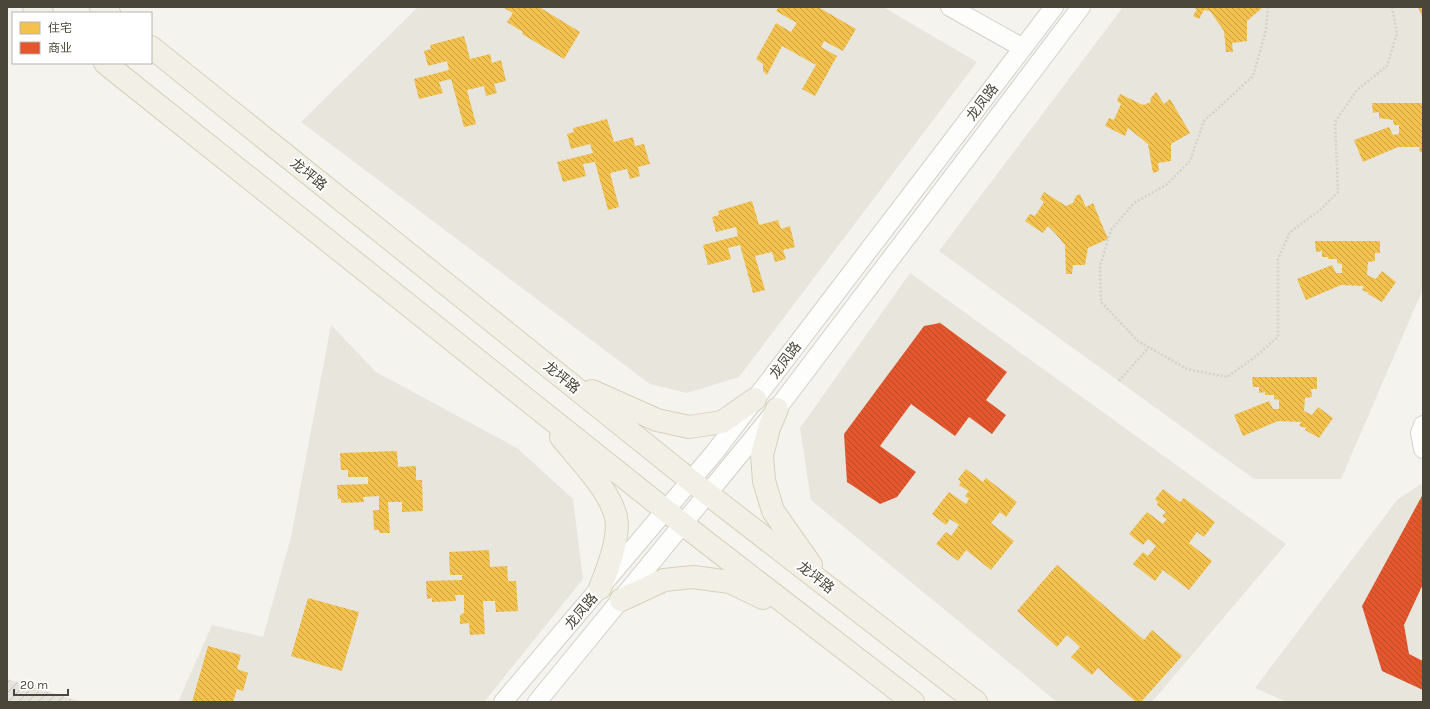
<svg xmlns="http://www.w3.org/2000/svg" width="1430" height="709" viewBox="0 0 1430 709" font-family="Karla,'Noto Sans SC',sans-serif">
<defs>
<pattern id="industrial-furrows" width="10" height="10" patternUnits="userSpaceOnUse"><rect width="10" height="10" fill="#e6e3de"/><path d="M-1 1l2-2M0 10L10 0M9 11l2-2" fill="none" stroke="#c7c4bf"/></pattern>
<pattern id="homes-back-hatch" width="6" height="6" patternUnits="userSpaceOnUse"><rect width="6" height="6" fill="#f2c14e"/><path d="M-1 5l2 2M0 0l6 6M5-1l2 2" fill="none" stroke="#c69f42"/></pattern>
<pattern id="shops-back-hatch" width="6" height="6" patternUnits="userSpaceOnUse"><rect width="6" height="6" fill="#e4572e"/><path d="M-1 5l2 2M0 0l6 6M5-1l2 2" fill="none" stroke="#bb4a28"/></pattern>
</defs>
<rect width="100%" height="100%" fill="#f4f3ee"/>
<!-- residential -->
<path fill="#e7e5dc" d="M418,7h465l94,55 -238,315 -52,16 -37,-9 -349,-262z
M1123,7h300v282l-82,190h-87l-315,-228z
M910,273l376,271 -134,158h-95l-246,-202 -11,-72z
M331,325l45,47 141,76 56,51 10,80 -99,123h-306l34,-77 51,12 28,-100z
M1423,483v219h-136l-32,-14 142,-188z"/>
<!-- industrial -->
<path fill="url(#industrial-furrows)" d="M7,679l75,23h-75z"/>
<!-- homes -->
<path fill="url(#homes-back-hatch)" d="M502,7h37l41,25 -16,27 -42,-25 1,-2 -16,-10 6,-9z
M779,7h39l38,22 -13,22 -19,-10 -3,6 16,9 -22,40 -13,-7 14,-24 -34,-19 -15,29 -4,-4v-7l-7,-5 20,-36 15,9 6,-9 -21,-12z
M1190,7h73l-16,14v20l-15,2 1,9h-7l-2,-21 -14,-20 -6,-1 -5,9 -6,-3 4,-7z
M1418,7h5v12z
M464,36l6,23 20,-5 2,9 9,-3 5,21 -12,3 3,9 -11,3 -2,-10 -17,4 9,34 -12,3 -13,-48 -12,3 4,11 -24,6 -5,-20 35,-9 -2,-9 -19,5 -4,-15 7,-2 -1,-4z
M1156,92l8,12 6,-5 20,34 -19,11v17l-13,2 1,8 -6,2 -5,-29 -20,-16 -3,8 -20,-10 4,-8 5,2 7,-16 -4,-3 3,-7 23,11 8,-3 -1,-3z
M1372,103h51v50l-4,-2 1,-4h-22l-35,15 -9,-22 35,-13 4,8 6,-1v-9h-5l-1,-5 -14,-2v-6l-6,1z
M607,119l7,23 19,-5 2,9 9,-2 6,20 -12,3 2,9 -10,3 -3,-10 -17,4 9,34 -11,3 -13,-48 -12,2 3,12 -23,6 -6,-20 36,-9 -3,-9 -19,5 -4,-15 7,-2 -1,-4z
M1044,192l22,14 7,-3 3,-7 4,-2 6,13 7,-4 15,36 -20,9 -3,17h-12l-1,9h-6l-1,-29 -10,-12 -7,-7 -5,7 -18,-12 5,-7 5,2 9,-14 -4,-3z
M752,201l7,24 19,-5 3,9 9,-3 5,21 -12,3 3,9 -11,3 -3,-10 -17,4 10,34 -12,3 -13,-48 -12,3 3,11 -23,6 -5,-20 35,-9 -2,-9 -20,5 -4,-15 7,-2 -1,-4z
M1315,241h65v12h-5v8l-7,1 -1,13 9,4 6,-8 14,11 -14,20 -14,-8 1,-1 -7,-3 2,-4 -23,-1 -35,15 -9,-21 35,-14 4,8h6v-9l-5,-1v-4h-9v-2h-6v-6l-6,1z
M939,322l46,35 -11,14 -6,-5 -4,6 -4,-4 -8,10 9,7 4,-6 4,4 4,-6 13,9 -7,9 -3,-2 -3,4 6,4 -17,22 -10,-6 -5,7 -7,-5 4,-4 -4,-3 3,-6 -8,-5 -4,5 -3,-2 -4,6 -6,-5 2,-2 -7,-6 4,-5 -4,-2 6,-8 10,7 9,-12 -27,-20 11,-13 11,9 3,-5 -5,-3 4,-5 -5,-4 8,-8 -2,-2z
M1252,377h65v12h-6l1,8 -7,1 -1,13 8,4 6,-8 15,11 -14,20 -14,-8 1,-2 -7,-2 2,-4 -23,-1 -35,15 -9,-21 35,-14 4,8h6v-9l-5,-1v-4h-9v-3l-6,1v-6h-6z
M397,451l1,16 18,-1v14h6l1,31 -21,1v-10h-14l2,31h-11v-3h-5l-1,-20h6v-14l-16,1 1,5 -23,1v-4h-3l-1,-14 31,-1v-7h-20v-7h-7l-1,-17z
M966,469l17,13 3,-4 31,24 -11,15 -6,-5 -9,11 23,18 -23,29 -25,-20 -8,11 -22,-17 10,-12 5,4 8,-11 -9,-6 -4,6 -14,-11 17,-22 17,12 3,-5 -4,-3 4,-5 -10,-6 2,-3 -3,-3z
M1163,489l17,13 4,-4 31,24 -11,15 -7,-5 -8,11 23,18 -23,29 -26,-20 -8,11 -22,-17 10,-12 5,4 8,-10 -8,-7 -5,6 -14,-11 18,-22 16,12 4,-5 -5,-3 4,-4 -9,-7 1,-3 -3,-3z
M489,550l1,17 17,-1 1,15h8l2,30 -22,1 -1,-11h-12l2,33 -15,1 -1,-12 -9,1v-9l4,-2v-18h-9l1,6 -24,1v-4l-5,1 -1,-18 36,-1v-5h-12l-1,-23z
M1423,555v19l-2,1 -4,-18z
M1057,565l87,75 8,-10 30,26 -41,46h-5l-38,-34 -6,7 -21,-18 9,-10 -13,-12 -10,12 -40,-36z
M308,598l51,14 -17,59 -51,-15z
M208,646l33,9 -4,14 11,4 -5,18 -6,-2 -4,13h-41z"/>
<!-- shops -->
<path fill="url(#shops-back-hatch)" d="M940,323l67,49 -21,28 20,15 -14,19 -23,-17 -14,19 -44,-32 -31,42 36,26 -19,25 -17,7 -33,-22 -3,-48 80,-108z
M1423,494v90l-19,41 5,29 14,7v29l-41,-19 -20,-65z"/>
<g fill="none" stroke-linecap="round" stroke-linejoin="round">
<!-- minor casing -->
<g stroke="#d2d0cb" stroke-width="20">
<path id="minor" d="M950,7l73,41
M1423,425l-3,8 3,16
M503,702l211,-249 340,-446
M537,702l240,-293 304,-402"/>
</g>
<!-- major casing -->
<g stroke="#d6d1bb" stroke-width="24">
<path id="major" d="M34,7l8,6
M101,7l8,6
M151,47l539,433 286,222
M105,63l579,462 229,177
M592,391l65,29 32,7 33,-5 33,-23
M777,409l-8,19 -7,27 2,26 9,30 38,54
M561,437c18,23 48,52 55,80 4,19 -9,54 -16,71
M621,600l43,-20 29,-3 37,5 33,16"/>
</g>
<!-- path -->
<path stroke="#d3d2cc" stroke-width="2.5" stroke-dasharray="2 2" stroke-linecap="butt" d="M1268,7l-2,23 -13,46 -49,45 -14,40 -24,24 -32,18 -23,27 -11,36 1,36 37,39 49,28 40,8 24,-17 27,-23v-78l12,-27 30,-22 18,-18 -3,-70 22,-32 30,-24 10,-33 -5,-26
M1119,381l30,-34"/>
<!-- minor -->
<use href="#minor" stroke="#fdfdfc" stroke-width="18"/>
<!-- major -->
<use href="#major" stroke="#f2f0e6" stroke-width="22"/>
</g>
<g text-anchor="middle" stroke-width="4" stroke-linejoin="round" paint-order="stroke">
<!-- street labels -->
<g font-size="14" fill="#4a4639" stroke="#fff">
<text transform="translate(982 102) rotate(-53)" y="5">龙凤路</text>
<text transform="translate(309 174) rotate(39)" y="5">龙坪路</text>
<text transform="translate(785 360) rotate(-53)" y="5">龙凤路</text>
<text transform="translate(562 377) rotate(39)" y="5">龙坪路</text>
<text transform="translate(816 577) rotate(38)" y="5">龙坪路</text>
<text transform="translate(581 611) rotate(-50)" y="5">龙凤路</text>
</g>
</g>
<!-- border -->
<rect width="1430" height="709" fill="none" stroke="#4a4639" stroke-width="16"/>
<!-- legend -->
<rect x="12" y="12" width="140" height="52" fill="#ffffff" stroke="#b7b5b0"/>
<rect x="20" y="22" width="20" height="12" fill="#f2c14e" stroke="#b7b5b0"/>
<text x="48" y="32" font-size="12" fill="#4a4639">住宅</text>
<rect x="20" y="42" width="20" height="12" fill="#e4572e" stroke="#b7b5b0"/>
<text x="48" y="52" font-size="12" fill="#4a4639">商业</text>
<!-- scale -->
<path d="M14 689v6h54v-6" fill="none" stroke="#4a4639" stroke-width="2"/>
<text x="20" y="689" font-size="12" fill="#4a4639" stroke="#ffffff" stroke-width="3" paint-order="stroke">20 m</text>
</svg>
